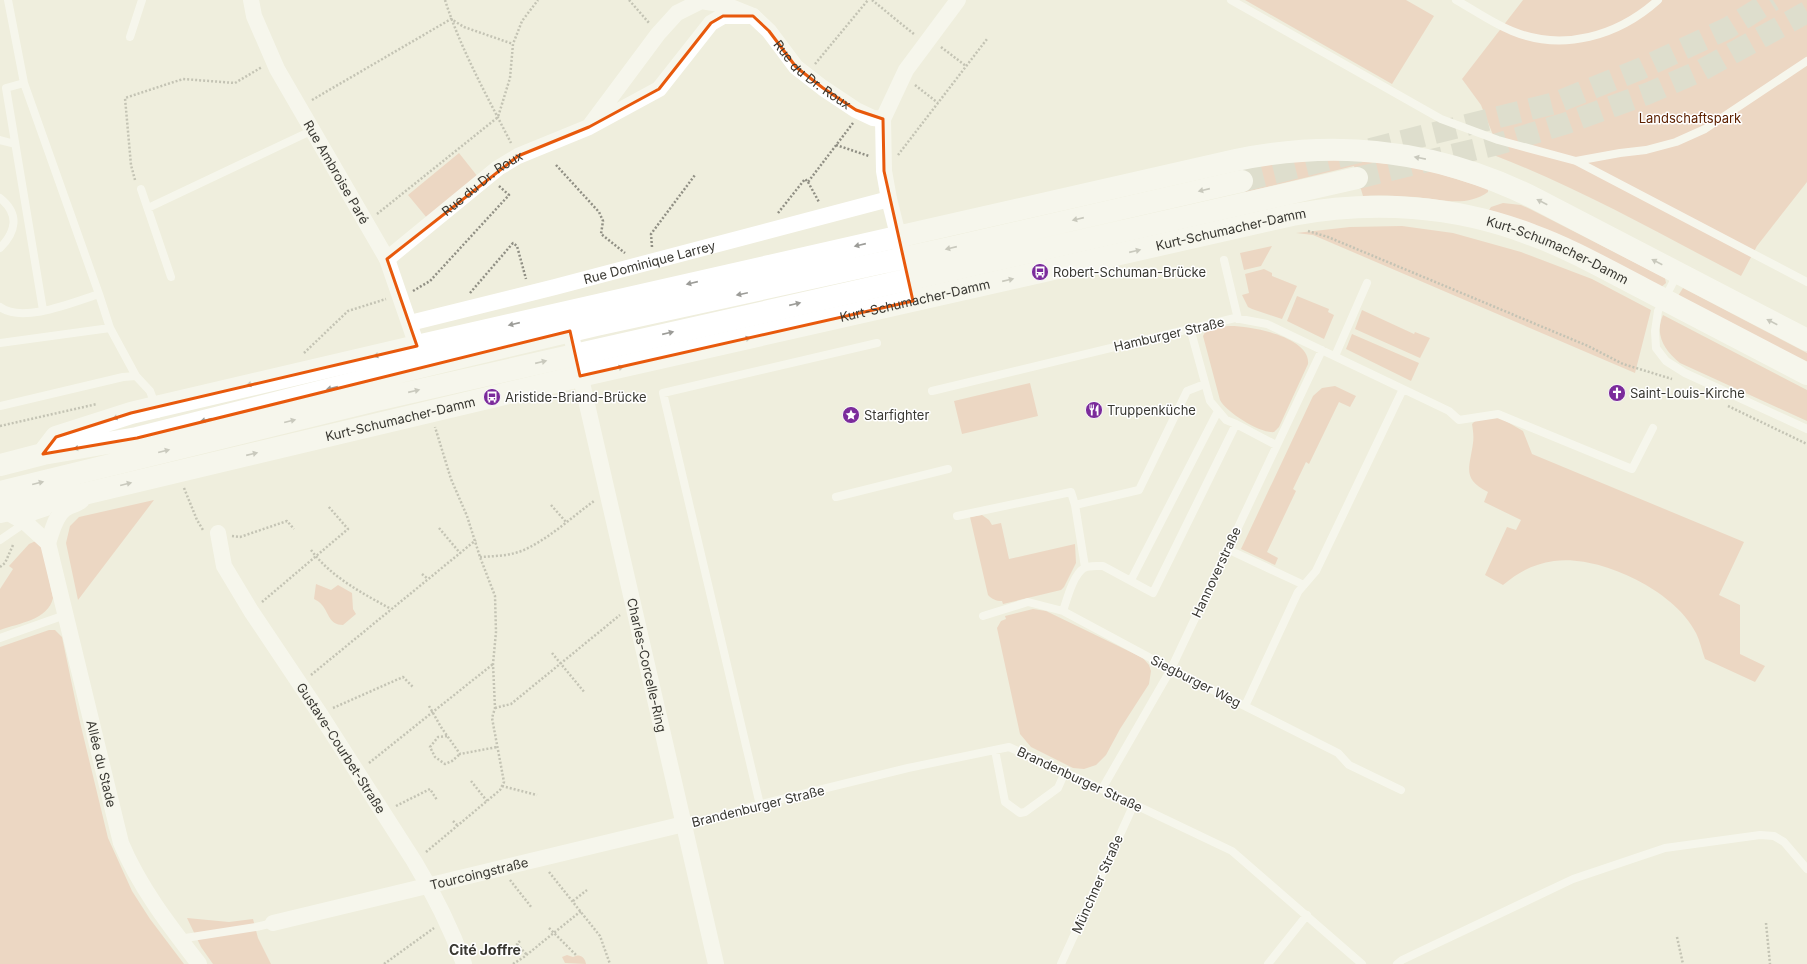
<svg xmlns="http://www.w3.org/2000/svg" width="1807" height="964" viewBox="0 0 1807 964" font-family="Inter,sans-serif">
<rect width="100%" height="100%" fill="#efeedd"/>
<!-- green -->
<path fill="#e9baa5" d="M1245,0h161l28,16 -42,68z
M1523,0h284v182l-50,64 -16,30c-81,-42 -160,-87 -245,-120l-3,-21 -12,-30 -19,-26z
M459,153l19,24 -51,41 -19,-23z
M1335,159l67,6 32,7 54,17v3c-22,16 -48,7 -73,5 -17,-1 -35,-2 -52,-1l-9,-30 -108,26 -5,-22 27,-6z
M1503,203l18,2 9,4 135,69 1,5 -6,5 -171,-78 2,-3z
M1402,226l51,7 68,19 71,27 59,31 -16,63 -322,-138 -17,-2 54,-6z
M1272,246l-11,20 -17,4 -4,-17z
M1264,269l8,4v3l25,10 -15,33 -30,-10 -4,-2 -6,-12 7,-2 -4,-19z
M1683,288l124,65v12l-129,-69z
M1297,296l32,13 -1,3 6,3 -10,24 -37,-18z
M1362,310l52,24 1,-2 15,6 -10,20 -65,-29z
M1663,315l144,75v31l-127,-58c-15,-12 -26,-28 -17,-48z
M1228,326c21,-1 83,11 80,38l-29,63 -5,5c-13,2 -48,-20 -54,-32l-17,-64 3,-6z
M1352,334l67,29 -8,18 -65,-32z
M1030,383l8,33 -76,18 -8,-33z
M1335,386l21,10 -6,11 -11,-5 -30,62 -3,-2 -13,27 3,2 -29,61 11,6 -3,7 -34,-16 72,-153 9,-8z
M1497,416l26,15 9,23 212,88 -25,53 21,10v49l25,12 -10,16 -50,-23c-3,-8 -5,-18 -9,-26 -20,-42 -97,-79 -142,-72 -21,3 -35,11 -51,24l-18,-10 22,-48 9,3 5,-10 -37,-18 4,-10c-27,-13 -18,-25 -15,-49 1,-6 0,-13 -1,-19l3,-3z
M154,500l-76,100 -12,-57 4,-17 9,-9z
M982,515l7,5 3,5 9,-2 8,36 66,-15 1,19 -12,24 -3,3 -58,14 -1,-3c-6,0 -10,-2 -14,-6l-18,-78z
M38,540l4,6 11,52c-5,22 -34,25 -53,32v-41l13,-20 -4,-3 20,-22z
M316,584l15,6 7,-5 14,8 1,16 3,5 -13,11c-14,0 -14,-12 -21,-20 -2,-3 -6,-5 -8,-6z
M1033,609l13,2 97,47 6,7 2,6 -2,13 -29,45 -14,26 -10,10 -12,4 -11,-1 -42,-21 -11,-13 -23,-106 4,-7 5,-2 -1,-3z
M49,630h6l7,7 17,81 29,120 24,53 18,28 34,45h-184v-317z
M187,918l42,4 24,-3 5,19 13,26h-58l-12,-17z
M567,955l6,2c7,-4 12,0 13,7l-21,-1 -3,-6z"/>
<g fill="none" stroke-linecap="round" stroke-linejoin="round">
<!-- highway-tunnel -->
<path stroke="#cbcabb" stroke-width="22" stroke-dasharray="22 11" stroke-linecap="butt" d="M1357,178l141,-34 69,-21 82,-30 51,-22 107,-59
M1242,181l313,-78 85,-34 88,-41 45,-28"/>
<!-- path -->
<path stroke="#908f84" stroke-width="2.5" stroke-dasharray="2 2" stroke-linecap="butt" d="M445,0c16,50 42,96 66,143
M629,0l21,24
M872,0l43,35
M941,47l25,19
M815,64l53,-64
M915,85l23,18
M312,100l139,-81 13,8 49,17
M836,145l33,11
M898,155l89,-116
M556,165l43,47 4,9 -2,13 24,19
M135,180l-4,-15 -6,-67 58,-19 52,4 27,-16
M808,182l11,20
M778,213l27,-34 3,3 45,-59
M377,214l121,-97 12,-39 3,-34 9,-23 16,-21
M1308,231l20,6 260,109 35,18 49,15
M652,247l-1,-13 44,-59
M413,291l17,-10 79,-86 -10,-9
M470,293l43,-50 4,3 9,33
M304,353l44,-42 38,-12
M1728,406l79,38
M0,426l97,-22
M184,488l13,32 6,10
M551,505l15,17
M439,528l21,25
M232,536l8,1 47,-16 7,8
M311,550c20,27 51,43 80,59
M480,557c15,-1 32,-1 46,-8 25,-12 46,-32 68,-48
M0,567l5,-4 8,-18
M422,574l6,5
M262,602l86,-73 -20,-23
M552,653l33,40
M311,675l165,-135
M429,706l12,21 19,27 37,-7
M333,708l70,-31 10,10
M495,708l16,-4 109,-89
M447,736l-9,1 -8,10 5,10 10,7 7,-3 8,-7
M369,763l124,-99
M471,781l16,20
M502,786l35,9
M396,806l34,-17 7,11
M453,821l4,4
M426,852l74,-62 4,-8 -12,-64 3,-10 -2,-44 3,-32 -1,-36 -15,-39 -13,-41 -16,-37 -16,-52
M549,872l51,64 10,28
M510,880l22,28
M573,901l14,-11
M1766,923l4,41
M549,928l27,27
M1677,937l6,27
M520,941l-3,3 10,11
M384,964l50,-36
M513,964l11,-7 57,-46"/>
<!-- lane -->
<path stroke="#fff" stroke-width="8" d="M1231,0l210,119 57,21 78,21 231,121
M1456,0c18,10 36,23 56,31 51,21 106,5 146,-31
M130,37l12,-37
M24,83l-18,5 37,222
M0,140l15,4
M1576,161l44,-8 26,-3 30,-8 29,-13 102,-68
M141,189l30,88
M0,198c20,16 16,34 0,50
M148,208l165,-78
M1224,260l14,59
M1678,273l-20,38 -3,20 1,17 10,13 19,12 122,56
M0,307c22,17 74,-5 99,-13l-75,-211 -16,-83
M110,328l26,48
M1190,328l20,73 16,19 10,4 40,21
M0,343l110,-15 -11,-34
M1335,356l32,-73
M932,391l303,-73 32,6 182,87 10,9 39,-6 134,55 21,-41
M0,406l123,-29 13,-1 14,15 6,16
M836,497l112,-28
M957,516l114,-24 4,13
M0,540l35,-24 12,-4
M1227,549l77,36
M1085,567l-10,-62 64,-15 48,-99 18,-7
M1131,580l87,-169
M1063,611c4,-12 10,-36 21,-43 5,-3 13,-2 19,-2l50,27 83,-169
M983,616l45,-14 35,9 108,58 167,84 11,12 52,25
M0,638l65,-23
M1245,706l53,-114 18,-21 87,-182
M995,750l10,52 15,11 5,-1 33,-24 7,-16
M1102,789l69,-120 151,-319
M760,805l-97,-412 214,-50
M684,824h11l58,-18 155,-38 101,-21 93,42 130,62 130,113
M179,939l77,-12 17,-4
M1061,964l73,-160
M1268,964l39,-49
M1397,964l5,-4 171,-81 92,-31 95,-13 14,1 10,6 23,27"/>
<!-- street -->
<g stroke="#fff" stroke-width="16">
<path id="s1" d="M251,0l3,16 23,53 110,190 30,87"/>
<path id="s2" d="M591,124l67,-90 19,-21 24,-12 25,4 27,11 16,15 27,36 27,21 33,22 17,8 10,1"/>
<path d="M901,247l-12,-48 -5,-28 -1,-52 23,-49 52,-70"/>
<path id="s3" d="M387,259l111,-91 20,-12 71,-29 70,-38 52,-66 12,-7h30"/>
<path id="s4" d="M568,322l148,642"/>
<path id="s5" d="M410,323l145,-36 334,-88"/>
<path id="s6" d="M5,511l21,12 22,20 73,300c19,45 48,82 78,121"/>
<path id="s7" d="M218,533l6,33 27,45 69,103 94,147c20,33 37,67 50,103"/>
<path d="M48,543c4,-11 7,-27 17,-34 6,-5 11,-3 17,-9"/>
<path id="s8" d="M273,923l411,-99"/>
</g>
<!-- secondary -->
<g stroke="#fff" stroke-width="22">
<path d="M156,407l261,-61 819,-186c106,-22 204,-9 300,39l271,141"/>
<path id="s9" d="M0,512l88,-19 492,-117 712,-161c80,-15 163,-10 240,20 39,14 75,35 112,54 54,28 109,57 163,85"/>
</g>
<!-- highway -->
<path stroke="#fff" stroke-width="22" d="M43,454l13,-17 75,-24 25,-6
M0,465l43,-11 94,-16 233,-59 226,-54 358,-78 288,-66
M0,492l376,-92 981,-222"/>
</g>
<!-- one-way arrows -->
<defs><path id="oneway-solid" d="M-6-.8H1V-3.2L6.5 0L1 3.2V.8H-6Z"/></defs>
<g fill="#9c9c98">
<use href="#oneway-solid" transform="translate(1420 158) rotate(-169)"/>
<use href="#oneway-solid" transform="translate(1204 190) rotate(167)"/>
<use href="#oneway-solid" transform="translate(1542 202) rotate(-153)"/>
<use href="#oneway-solid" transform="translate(1078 219) rotate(167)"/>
<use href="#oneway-solid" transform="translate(860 245) rotate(167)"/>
<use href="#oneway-solid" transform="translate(951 248) rotate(167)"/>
<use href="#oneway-solid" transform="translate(1135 251) rotate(-13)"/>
<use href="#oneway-solid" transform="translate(1657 262) rotate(-153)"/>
<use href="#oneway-solid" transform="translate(1008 280) rotate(-13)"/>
<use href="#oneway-solid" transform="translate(692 283) rotate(167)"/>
<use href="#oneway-solid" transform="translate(742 294) rotate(168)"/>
<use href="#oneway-solid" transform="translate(795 304) rotate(-13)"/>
<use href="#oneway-solid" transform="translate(1772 322) rotate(-153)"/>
<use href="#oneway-solid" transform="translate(514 324) rotate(167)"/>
<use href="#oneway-solid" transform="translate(668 333) rotate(-13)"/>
<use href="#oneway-solid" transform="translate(745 339) rotate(-13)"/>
<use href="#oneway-solid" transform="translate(379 355) rotate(167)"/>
<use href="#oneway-solid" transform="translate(541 362) rotate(-13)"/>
<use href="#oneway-solid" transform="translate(618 368) rotate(-13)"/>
<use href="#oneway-solid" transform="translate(252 384) rotate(167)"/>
<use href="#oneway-solid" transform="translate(332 388) rotate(166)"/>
<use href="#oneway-solid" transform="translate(414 391) rotate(-13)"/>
<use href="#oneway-solid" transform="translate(118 417) rotate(163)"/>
<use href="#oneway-solid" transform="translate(206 420) rotate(166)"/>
<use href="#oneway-solid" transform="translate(290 421) rotate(-14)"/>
<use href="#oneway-solid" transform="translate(79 448) rotate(170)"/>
<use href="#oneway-solid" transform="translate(164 451) rotate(-14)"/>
<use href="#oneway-solid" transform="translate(252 454) rotate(-13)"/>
<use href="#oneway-solid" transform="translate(38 483) rotate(-14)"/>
<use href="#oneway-solid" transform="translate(126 484) rotate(-14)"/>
</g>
<!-- marked area -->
<path d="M0 0H1807V964H0ZM723,16h30l16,15 27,36 27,21 33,22 27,9 1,52 29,130 -333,75 -10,-45 -433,107 -94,16 13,-17 75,-24 286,-67 -30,-87 131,-103 71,-29 70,-38 52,-66z" fill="#efeedd" fill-opacity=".55" fill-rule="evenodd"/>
<path fill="none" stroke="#e8590c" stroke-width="3" stroke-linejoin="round" d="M723,16h30l16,15 27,36 27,21 33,22 27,9 1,52 29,130 -333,75 -10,-45 -433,107 -94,16 13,-17 75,-24 286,-67 -30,-87 131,-103 71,-29 70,-38 52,-66z"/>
<!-- icons -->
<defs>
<g id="bus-disc" transform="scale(0.9)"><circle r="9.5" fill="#7b2b9b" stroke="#fff"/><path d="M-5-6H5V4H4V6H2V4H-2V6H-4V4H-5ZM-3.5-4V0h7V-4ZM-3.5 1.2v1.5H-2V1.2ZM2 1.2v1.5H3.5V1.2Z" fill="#fff"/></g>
<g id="church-disc" transform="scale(0.9)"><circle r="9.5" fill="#7b2b9b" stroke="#fff"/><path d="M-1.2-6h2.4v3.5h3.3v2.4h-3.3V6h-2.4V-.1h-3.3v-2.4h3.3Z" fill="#fff"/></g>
<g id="restaurant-disc" transform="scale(0.9)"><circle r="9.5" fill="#7b2b9b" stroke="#fff"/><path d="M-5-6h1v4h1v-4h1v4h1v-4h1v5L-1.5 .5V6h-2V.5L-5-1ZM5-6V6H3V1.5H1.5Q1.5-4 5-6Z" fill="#fff"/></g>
<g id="sight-disc" transform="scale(0.9)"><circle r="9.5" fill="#7b2b9b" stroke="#fff"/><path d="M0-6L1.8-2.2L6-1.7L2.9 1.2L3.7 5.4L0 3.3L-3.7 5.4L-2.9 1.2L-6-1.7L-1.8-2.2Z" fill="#fff"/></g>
</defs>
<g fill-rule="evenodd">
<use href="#bus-disc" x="1040" y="272"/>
<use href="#church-disc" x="1617" y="393"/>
<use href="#bus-disc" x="492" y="397"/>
<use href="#restaurant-disc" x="1094" y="410"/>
<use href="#sight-disc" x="851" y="415"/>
</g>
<g text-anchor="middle" stroke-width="3" stroke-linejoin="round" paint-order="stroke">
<!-- street labels -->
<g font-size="13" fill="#393832" stroke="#fff">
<text dy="5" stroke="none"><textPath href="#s2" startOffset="306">Rue du Dr. Roux</textPath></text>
<text dy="5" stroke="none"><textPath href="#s1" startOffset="193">Rue Ambroise Paré</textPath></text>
<text dy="5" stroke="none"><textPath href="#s3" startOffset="122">Rue du Dr. Roux</textPath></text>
<text dy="5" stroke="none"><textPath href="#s9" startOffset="1263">Kurt-Schumacher-Damm</textPath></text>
<text dy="5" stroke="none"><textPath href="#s9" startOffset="1599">Kurt-Schumacher-Damm</textPath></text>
<text dy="5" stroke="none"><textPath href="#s5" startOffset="247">Rue Dominique Larrey</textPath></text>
<text dy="5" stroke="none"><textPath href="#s9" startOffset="939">Kurt-Schumacher-Damm</textPath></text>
<text transform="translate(1169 334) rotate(-13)" y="5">Hamburger Straße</text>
<text dy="5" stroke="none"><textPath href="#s9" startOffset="411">Kurt-Schumacher-Damm</textPath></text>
<text transform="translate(1216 572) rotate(-65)" y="5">Hannoverstraße</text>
<text dy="5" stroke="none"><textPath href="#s4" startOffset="352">Charles-Corcelle-Ring</textPath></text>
<text transform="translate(1196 681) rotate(27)" y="5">Siegburger Weg</text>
<text dy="5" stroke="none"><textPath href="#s7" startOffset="250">Gustave-Courbet-Straße</textPath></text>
<text dy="5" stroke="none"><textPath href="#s6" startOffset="281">Allée du Stade</textPath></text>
<text transform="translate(1080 779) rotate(25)" y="5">Brandenburger Straße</text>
<text transform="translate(758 806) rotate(-14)" y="5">Brandenburger Straße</text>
<text dy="5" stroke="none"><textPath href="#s8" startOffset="212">Tourcoingstraße</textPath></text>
<text transform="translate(1097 884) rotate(-66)" y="5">Münchner Straße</text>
</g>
<!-- park labels -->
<g font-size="13" fill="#5d2100" stroke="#fff">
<text x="1690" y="123">Landschaftspark</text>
</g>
<!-- poi labels -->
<g font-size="13" fill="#393832" stroke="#fff" text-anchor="start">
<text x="1053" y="277">Robert-Schuman-Brücke</text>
<text x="1630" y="398">Saint-Louis-Kirche</text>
<text x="505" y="402">Aristide-Briand-Brücke</text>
<text x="1107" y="415">Truppenküche</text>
<text x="864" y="420">Starfighter</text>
</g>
<!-- neighbourhood labels -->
<g font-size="14" font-weight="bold" fill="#393832" stroke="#fff">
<text x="485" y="955">Cité Joffre</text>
</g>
</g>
</svg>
